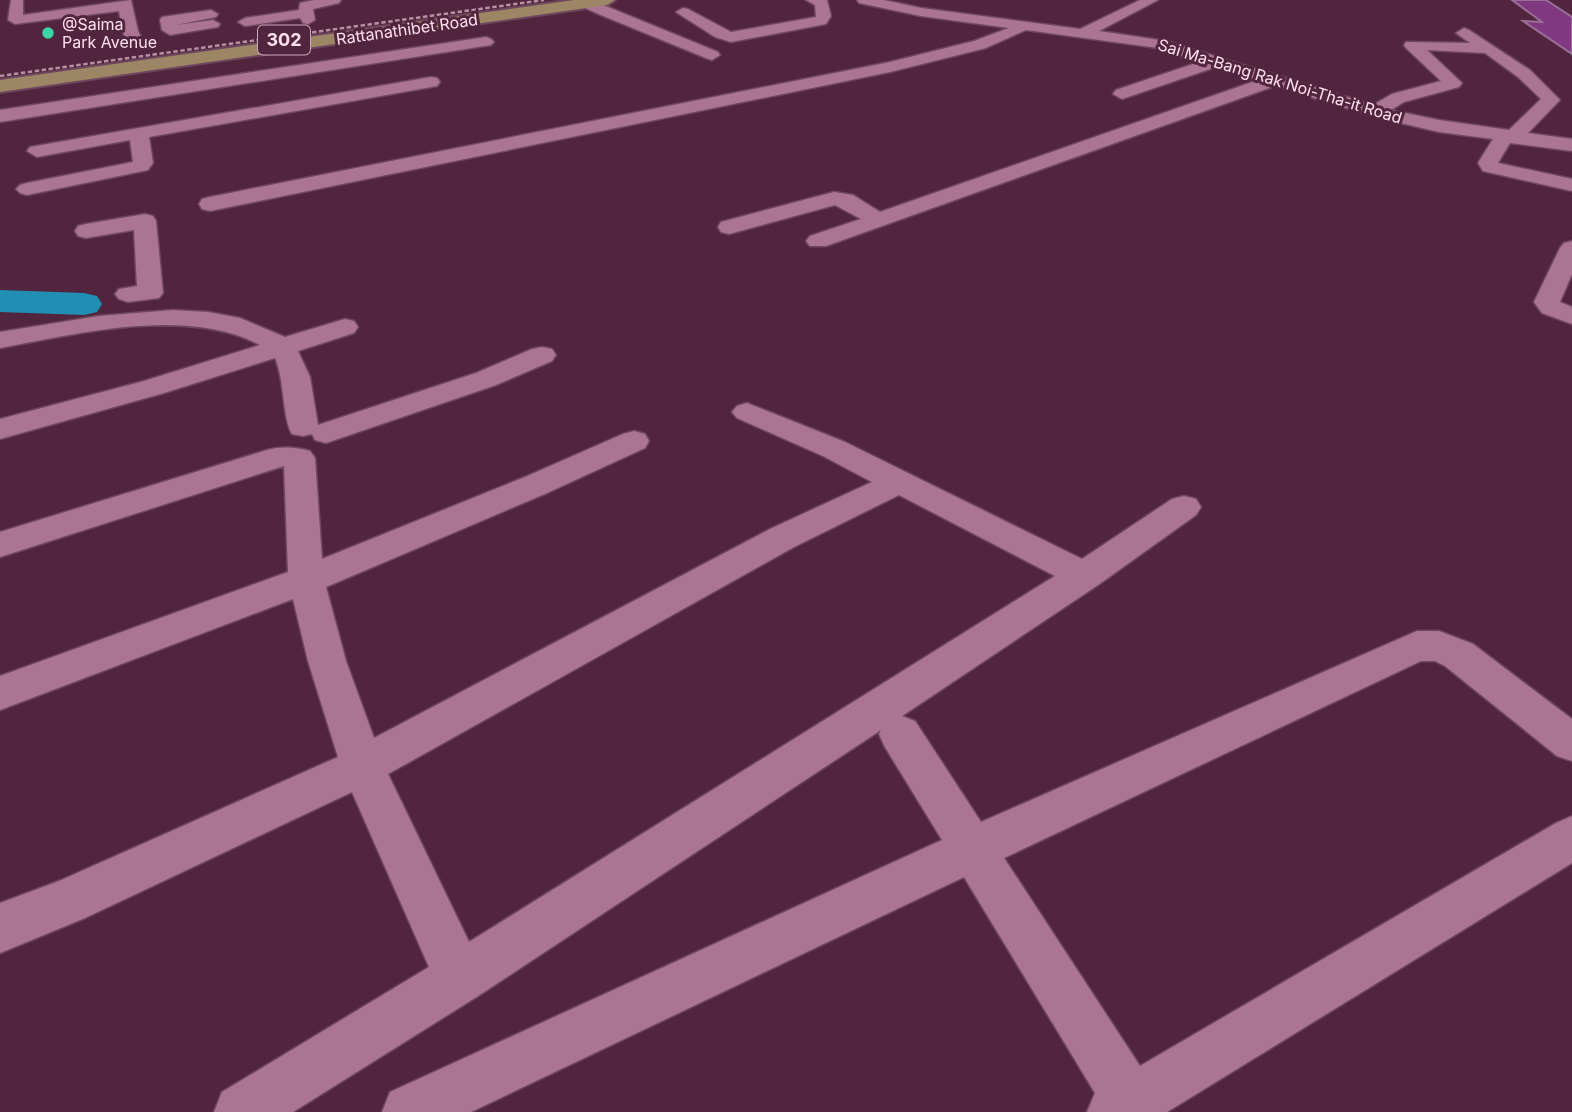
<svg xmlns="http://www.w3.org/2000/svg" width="1572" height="1112" viewBox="0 0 1572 1112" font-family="Inter,sans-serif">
<rect width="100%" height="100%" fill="#52253e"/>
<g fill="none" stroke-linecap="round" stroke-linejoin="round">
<!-- river -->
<path fill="#218eb4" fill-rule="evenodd" d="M0,290l84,3 13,3 5,8 -5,8 -13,3 -84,-3z"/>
</g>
<!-- building -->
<path fill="#803980" stroke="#976e96" stroke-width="2" d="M1512,0h34l26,17v37l-49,-33 19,1z"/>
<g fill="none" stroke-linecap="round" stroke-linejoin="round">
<!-- minor casing -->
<g stroke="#6e475d" stroke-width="3">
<path id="minor" d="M11,0h12v15l108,-15 7,31 6,12 -2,3h-12l-8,-15 -3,-20 -104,13 -7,-4z
M314,0h27l-2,3 -26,6 2,11 -7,4 -5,-1 -3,-5 -55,8 -7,-4 7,-4 54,-8 1,-7z
M581,0h10l127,52 2,3 -8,5 -6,-2 -110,-45 -15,-7z
M806,0h21l4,16 -5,8 -95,18 -16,-5 -39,-25 7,-4 5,1 43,23 85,-15 -1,-12z
M857,0h27l37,8 159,21 60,-29h18l-59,31 67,10 207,64 19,-11 49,-13 -35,-33 -2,-3 2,-3 64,1 -14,-10 8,-5 5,2 61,40 30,30 -32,33 44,6v12l-62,-8 -12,20 74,16v12l-89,-20 -5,-8 15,-24 -54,-7 -64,-15 -100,-31 -449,160h-16l-4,-5 4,-5 51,-17 -26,-14 -106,29 -8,-2 -3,-5 3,-5 113,-30 19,3 27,17 378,-132 -42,-13 -94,32 -9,-5 3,-4 83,-28 -41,-14 -132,-18 -40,18 -96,24 -680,139 -8,-2 -3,-5 3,-5 8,-2 680,-135 84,-21 35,-13 -88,-12 -62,-13zM1427,50l58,3 33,24 23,22 -32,31 -70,-10 -48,-10 13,-8 55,-15 3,-4z
M211,10l7,4 -2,3 -40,8 37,-5 7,4 -2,3 -48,8 -8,-5 -2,-10 2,-3z
M486,37l5,2 3,3 -3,3 -491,77v-12z
M431,77l6,1 3,4 -3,4 -288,51 4,26 -5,7 -121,25 -7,-2 -4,-4 4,-4 7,-2 106,-21 -3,-22 -93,17 -10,-6 3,-4z
M145,214l8,2 3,5 7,72 -4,5 -31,4 -9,-3 -4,-5 4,-5 18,-3 -3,-56 -48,8 -8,-2 -3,-5 3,-5 8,-2z
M1572,241v33l-12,28 12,5v17l-30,-11 -8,-11 26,-54 4,-5z
M173,310l35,2 32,6 45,19 60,-18 9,2 4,6 -4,6 -56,18 12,26 8,48 158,-52 56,-24 10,-2 10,2 4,6 -4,6 -56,24 -170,58 -11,-3 -3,-6 -9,2 -11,-2c-10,-17 -7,-53 -17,-76l-111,35 -164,46v-20l144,-38 116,-36c-74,-39 -182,-11 -260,3v-16l99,-16z
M747,403l98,39 237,117 90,-60 12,-3 12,3 5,8 -5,8 -98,70 -196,131 13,5 66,101 436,-191h22l34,13 99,75v42l-15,-5 -112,-90 -10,-5h-14l-417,197 136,208 416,-243 16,-7v47l-405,249h-80l8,-19 -131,-216 -493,235h-89l8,-20 552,-252 -57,-93 -6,-13 2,-4 -403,266 -185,116h-79l8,-20 207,-125 -77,-175 -267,126 -85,35v-50l59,-22 279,-124 -30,-96 -15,-62 -293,111v-34l288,-104 -4,-106 -284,91v-25l267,-82c13,-4 30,-3 43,1l5,7 7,101 203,-82 98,-43 11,-3 11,3 4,7 -4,7 -98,45 -221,94 20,74 28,77 396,-209 102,-47 -49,-26 -86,-38 -5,-6 5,-6zM899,495l156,81 -586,366 -81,-168 406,-227z"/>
</g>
<!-- major casing -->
<g stroke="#6e475d" stroke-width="4">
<path id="major" d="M574,0h41l-8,5 -607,87v-12z"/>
</g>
<!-- minor -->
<use href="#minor" fill="#ab7591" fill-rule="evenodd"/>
<!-- major -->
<use href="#major" fill="#9d8665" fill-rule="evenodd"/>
<!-- rail -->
<path stroke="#b591a3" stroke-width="2.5" stroke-dasharray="4.5 2.5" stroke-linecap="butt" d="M0,76l544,-76"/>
</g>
<!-- markers -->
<circle fill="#3bd4a4" stroke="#52253e" stroke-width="2.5" cx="48" cy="33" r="7"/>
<g text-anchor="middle" stroke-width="6" stroke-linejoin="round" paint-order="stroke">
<!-- far-poi labels -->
<g font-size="16" fill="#fee0ee" stroke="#52253e" text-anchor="start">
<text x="62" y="30">@Saima<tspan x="62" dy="18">Park Avenue</tspan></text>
</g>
<!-- far-street labels -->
<g font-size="16" fill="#fee0ee" stroke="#52253e">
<text transform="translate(407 29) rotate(-8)" y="6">Rattanathibet Road</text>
<text transform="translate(1280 81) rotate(17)" y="6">Sai Ma-Bang Rak Noi-Tha-it Road</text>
</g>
<!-- shield labels -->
<rect fill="#52253e" stroke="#caa8b9" stroke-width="2" x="258" y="25.5" width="52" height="29" rx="5"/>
<g font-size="18" font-weight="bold" fill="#fee0ee">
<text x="284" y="46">302</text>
</g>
</g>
</svg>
